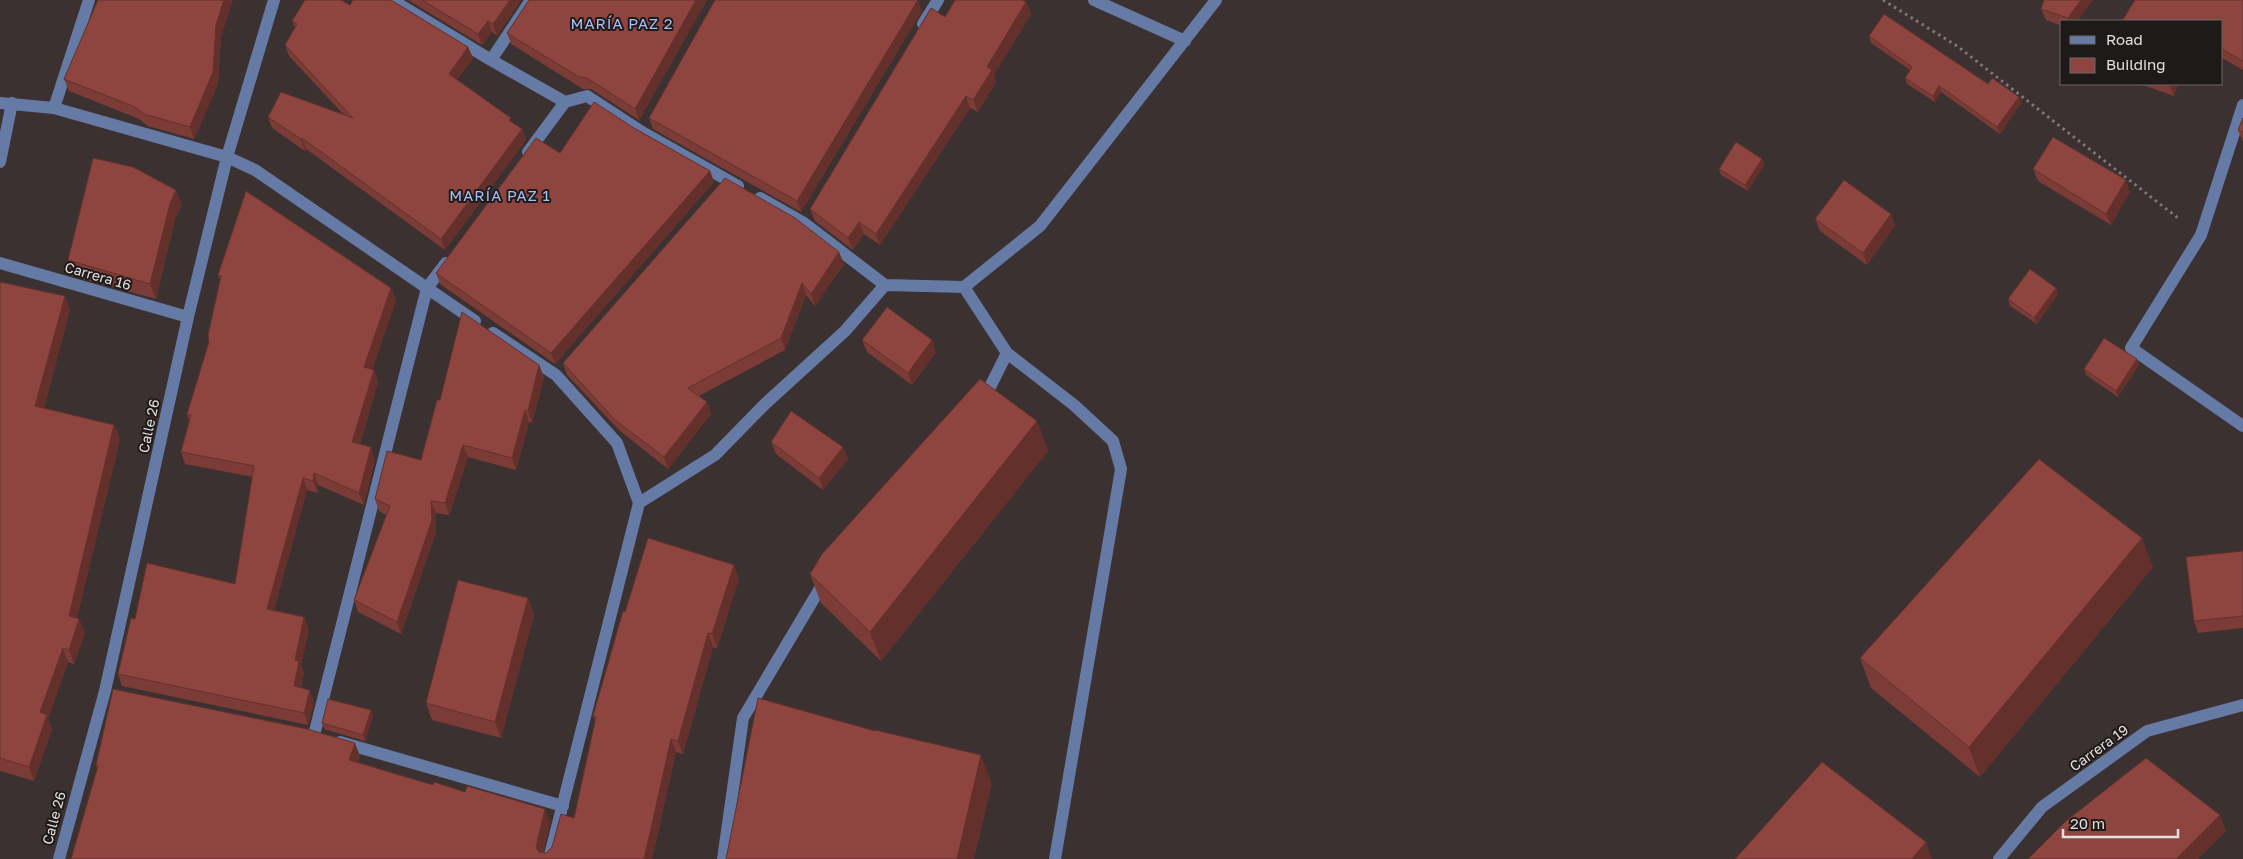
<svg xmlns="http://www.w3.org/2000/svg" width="2243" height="859" viewBox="0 0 2243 859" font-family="'Golos Text',sans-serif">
<rect width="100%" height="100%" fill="#3b3130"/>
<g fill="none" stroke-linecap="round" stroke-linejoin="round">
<!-- path -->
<path stroke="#807776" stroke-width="3" stroke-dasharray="2.5 4" stroke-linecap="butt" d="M1883,0l74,46 221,172"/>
<!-- minor -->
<path stroke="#667aa6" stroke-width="12" d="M392,0l99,60 74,42 22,-6 55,36 96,54
M1094,0l91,41
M923,24l15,-24
M491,60l40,-60
M0,103l54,5 173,49 28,13 220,151
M2243,105l-42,130 -70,113 112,78
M54,108l35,-108
M528,152l37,-50
M0,162l12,-59
M760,198l44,25 81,62
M0,263l188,54
M964,287l43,66 -17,34 -11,11
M493,333l63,42 61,68 22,60 -90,356
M1007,353l67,52 39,36 8,28 -66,390
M639,503l76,-48 50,-51 80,-73 40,-46 79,2 76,-61 176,-226
M314,735l113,-447 19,-25
M340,742l223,64
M59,859l46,-168 83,-374 39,-160 47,-157
M723,859l20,-141 82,-138
M1999,859l43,-52 105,-76 96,-26"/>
</g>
<!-- wall -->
<path fill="#7b3b36" d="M408,0h113l-24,36 -5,-4 -10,13z
M529,0h178l-68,120 -48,-31h-8l-72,-45 -4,-11z
M2243,0v70l-21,-12v-37z
M1026,2l5,12 -37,61 2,7 -18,30 -8,-4 -90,137 -16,-11 -11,16 -38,-29 -5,-12 135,-192z
M350,5l118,42 5,11 -16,22 55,43 10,6 4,11 -81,110 -139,-101 -1,2 -33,-23 -4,-11 76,-2 -55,-59 -4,-11 10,-17 -3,-7z
M2041,9l37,12h-16v5l-16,-6z
M922,11l-121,201 -148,-83 -4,-11z
M1869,36l150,61 2,6 -21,31 -59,-42 -6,10 -28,-18 -2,-6 5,-8 -39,-27z
M221,37l-3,47 -24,55 -46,-13 -9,-7 -70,-28 -5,-12z
M2140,84h38l-4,12z
M2243,118v24l-5,-12z
M634,128l76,43 4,11 -159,182 -115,-80 -4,-11 124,-120z
M1762,159l2,6 -16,26 -27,-16 -2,-6z
M2033,169l97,23 -19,33 -73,-44z
M182,205l-7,14 -19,80 -83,-23 -5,-16z
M1891,214l4,12 -28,39 -47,-34 -5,-12z
M844,264l-29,42 -9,-11 -21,55 -86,46 8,6 4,12 -43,55 -48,-38 -53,-56 -4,-12z
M218,275l173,13 5,13 -24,68 2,1 4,12 -18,62 15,15 -11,46 -46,-20v8l-11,-3 -33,120 30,7 5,12 -8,36 3,8 -3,14 13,15 -6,23 -186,-39 -4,-12 17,-55 100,-35 18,-107 -68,-13 -4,-12 8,-31 -2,-7 22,-72 11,-62z
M0,282l65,14 5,14 -26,98 70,17 6,14 -43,179 2,1 6,14 -11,31 -6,-2 -20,57 4,10 -18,52 -34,-10z
M2056,288l2,6 -21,30 -27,-18 -2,-7z
M862,340l74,12 -24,33 -45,-33z
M2137,359l2,6 -21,32 -32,-22 -2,-6z
M539,365l5,12 -12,46 -3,-1 -13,48 -48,-13 -19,58 -13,-2v19l-35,102 -43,-22 -4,-12 32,-85 -7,-4 -4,-12 46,-39 19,-60z
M1037,421l11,30 -167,210 -60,-58 -11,-29z
M771,442l72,5 5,12 -25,31 -47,-36z
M2243,551v77l-45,5 -4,-12z
M2153,567l-173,210 -109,-89 -11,-30z
M739,578l-22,70 -4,-1 -30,107 -7,-2 -24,107h-581l26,-89 -1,-5 264,-9 -2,6 192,60 -7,31h3l6,-6 22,-29 21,-97 -2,-5 32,-104z
M528,598l6,17 -33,123 -69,-18 -6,-17z
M371,710l2,6 -8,25 -41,-12 -2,-6z"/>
<!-- shaded-wall -->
<path fill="#64302c" d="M224,0h9l-12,37 -3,47 -24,55 -4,-12 26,-102z
M510,0h11l-24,36 -4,-12z
M696,0h11l-68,120 -4,-11z
M918,0l4,11 -121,201 -4,-11z
M2081,0h12l-15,21h-9l-1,-3z
M1026,2l5,12 -37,61 2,7 -18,30 -5,-12 14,-33z
M488,21l4,11 -10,13 -4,-11z
M468,47l5,11 -20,27 -4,-11z
M2169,84h9l-4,12z
M1939,86l2,6 -6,10 -2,-6z
M966,96l4,12 -90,137 -4,-11z
M2019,97l2,6 -21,31 -3,-7z
M522,129l4,11 -81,110 -4,-11z
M302,138l4,11 -1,2 -4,-12z
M1762,159l2,6 -16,26 -3,-6z
M710,171l4,11 -159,182 -4,-11z
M2126,180l4,12 -19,33 -5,-11z
M176,190l6,15 -7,14 -19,80 -6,-15 20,-80z
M1891,214l4,12 -28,39 -4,-12z
M859,222l5,12 -11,16 -5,-12z
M839,252l5,12 -29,42 -4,-12z
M802,283l4,12 -21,55 -4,-12z
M391,288l5,13 -27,78 -5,-12z
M2056,288l2,6 -21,30 -3,-6z
M65,296l5,14 -29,110 -6,-14z
M932,340l4,12 -24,33 -4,-12z
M2137,359l2,6 -21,32 -2,-6z
M539,365l5,12 -12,46 -4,-12z
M374,370l4,12 -21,72 -5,-12z
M707,402l4,12 -43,55 -4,-12z
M525,410l4,12 -13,48 -4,-12z
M1037,421l11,30 -167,210 -11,-29z
M114,425l6,14 -46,192 -5,-15z
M463,445l5,12 -19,58 -4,-12z
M371,447l4,12 -11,46 -5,-12z
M843,447l5,12 -25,31 -4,-12z
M314,473l4,12v8l-5,-12z
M303,478l4,12 -36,131 -4,-12z
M431,501l5,12v19l-35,102 -4,-12z
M2142,538l11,29 -173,210 -11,-30z
M734,565l5,13 -22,70 -5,-14z
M528,598l6,17 -33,123 -6,-16z
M304,617l5,12 -8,36 3,8 -6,25 -4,-12 1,-26z
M79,619l6,14 -11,31 -5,-14z
M708,633l5,14 -30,107 -5,-13z
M63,648l5,14 -20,57 4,10 -18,52 -5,-14 11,-55z
M310,690l4,12 -6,23 -4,-12z
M371,710l2,6 -8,25 -2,-6z
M671,739l5,13 -24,107h-8z
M355,743l5,13 -6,17 -5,-13z
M981,755l11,29 -18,75h-17z
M545,809l5,13 -8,37 -6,-12z
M2220,815l6,16 -28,28h-22z
M1926,842l6,17h-20z"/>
<!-- building -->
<path fill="#8f453f" stroke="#64302c" d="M98,0h126l-8,25 -3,47 -23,55 -46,-13 -9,-7 -71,-28z
M305,0h36l9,5 3,-5h38l77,47 -19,27 62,44 -2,2 13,9 -81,110 -139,-101 -1,1 -33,-22 13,-25 72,26 -68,-73 12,-21 -5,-3z
M422,0h88l-17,24 -5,-3 -10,13z
M529,0h167l-61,109 -48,-31 -8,-1 -72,-44z
M715,0h203l-121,201 -148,-83z
M955,0h67l4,2 -39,65 5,3 -19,30 -7,-4 -90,138 -17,-12 -11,16 -38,-29 121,-201 14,9z
M2044,0h37l-13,18 -27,-9z
M2135,0h108v61l-21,-12v-28h-100z
M1884,14l104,70 4,-6 27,19 -22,30 -58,-41 -6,10 -28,-18 7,-11 -43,-31z
M594,102l40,26 76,43 -159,182 -115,-80 100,-135 24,15z
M2243,118v14l-5,-2z
M2053,137l73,43 -20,34 -73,-45z
M1736,142l26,17 -17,26 -26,-16z
M93,158l40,9 43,23 -6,14 -20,80 -82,-24z
M725,178l70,40 44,34 -28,42 -9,-11 -21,55 -93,50 19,14 -43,55 -49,-37 -52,-57z
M1844,180l47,34 -28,39 -48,-34z
M246,191l145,97 -27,79 10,3 -22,72 19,5 -12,46 -45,-20 -1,8 -10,-3 -36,131 37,8 -9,43 4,1 -5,25 16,4 -6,23 -186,-39 13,-56 4,1 12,-56 88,21 19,-118 -73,-14 10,-37 -4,-1 22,-72 -1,-7 13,-59 -3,-1z
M2030,269l26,19 -22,30 -26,-19z
M0,282l65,14 -30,110 79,19 -45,191 10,3 -10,31 -6,-2 -23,64 7,3 -18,52 -29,-9z
M887,307l45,33 -24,33 -46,-33z
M462,312l77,53 -11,46 -3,-1 -13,48 -49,-13 -18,58 -14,-2 1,19 -35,102 -43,-22 36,-94 -15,-7 12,-48 34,9 16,-60h3z
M2104,338l33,21 -21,32 -32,-22z
M980,379l57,42 -167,211 -60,-58 12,-20z
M791,411l52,36 -24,31 -48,-36z
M2039,459l103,79 -173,209 -109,-89z
M648,538l86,27 -22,69 -4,-1 -30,108 -7,-2 -23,103 -4,17h-573l27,-93 -2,-1 17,-76 194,40 48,14 -6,17 84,25 1,-3 31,10 2,-6 78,23 -9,38 3,5 7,1 6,-6 9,-33 13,4 22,-101 -3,-1 30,-105 2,1z
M2243,551v65l-49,5 -8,-64z
M458,580l70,18 -33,124 -69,-19z
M758,698l117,33v-1l106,25 -24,104h-231z
M328,699l43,11 -8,25 -41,-12z
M2146,758l74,57 -44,44h-148l38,-38z
M1822,762l104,80 -14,17h-177z"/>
<g text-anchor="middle" stroke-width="4" stroke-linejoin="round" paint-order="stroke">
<!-- street labels -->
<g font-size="14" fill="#e6dfde" stroke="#1f1a1a">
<text transform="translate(98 276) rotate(16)" y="5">Carrera 16</text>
<text transform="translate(149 426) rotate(-78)" y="5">Calle 26</text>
<text transform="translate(2099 748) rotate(-36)" y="5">Carrera 19</text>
<text transform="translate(54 818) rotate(-75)" y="5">Calle 26</text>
</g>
<!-- neighbourhood labels -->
<g font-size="15" letter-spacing="1" fill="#a8c0f5" stroke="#1f1a1a">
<text x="622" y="29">MARÍA PAZ 2</text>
<text x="500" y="201">MARÍA PAZ 1</text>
</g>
</g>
<!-- legend -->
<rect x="2060" y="20" width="162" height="65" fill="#1f1a1a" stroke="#6f6968"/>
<rect x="2070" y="36" width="25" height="8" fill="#667aa6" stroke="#6f6968"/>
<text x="2106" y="45" font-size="15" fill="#e6dfde">Road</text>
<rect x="2070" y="58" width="25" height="15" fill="#8f453f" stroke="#6f6968"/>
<text x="2106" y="70" font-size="15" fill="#e6dfde">Building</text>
<!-- scale -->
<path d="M2063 829v8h115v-8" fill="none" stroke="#e6dfde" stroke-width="2.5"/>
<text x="2070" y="829" font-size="15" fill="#e6dfde" stroke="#1f1a1a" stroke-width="4" paint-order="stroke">20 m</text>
</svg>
